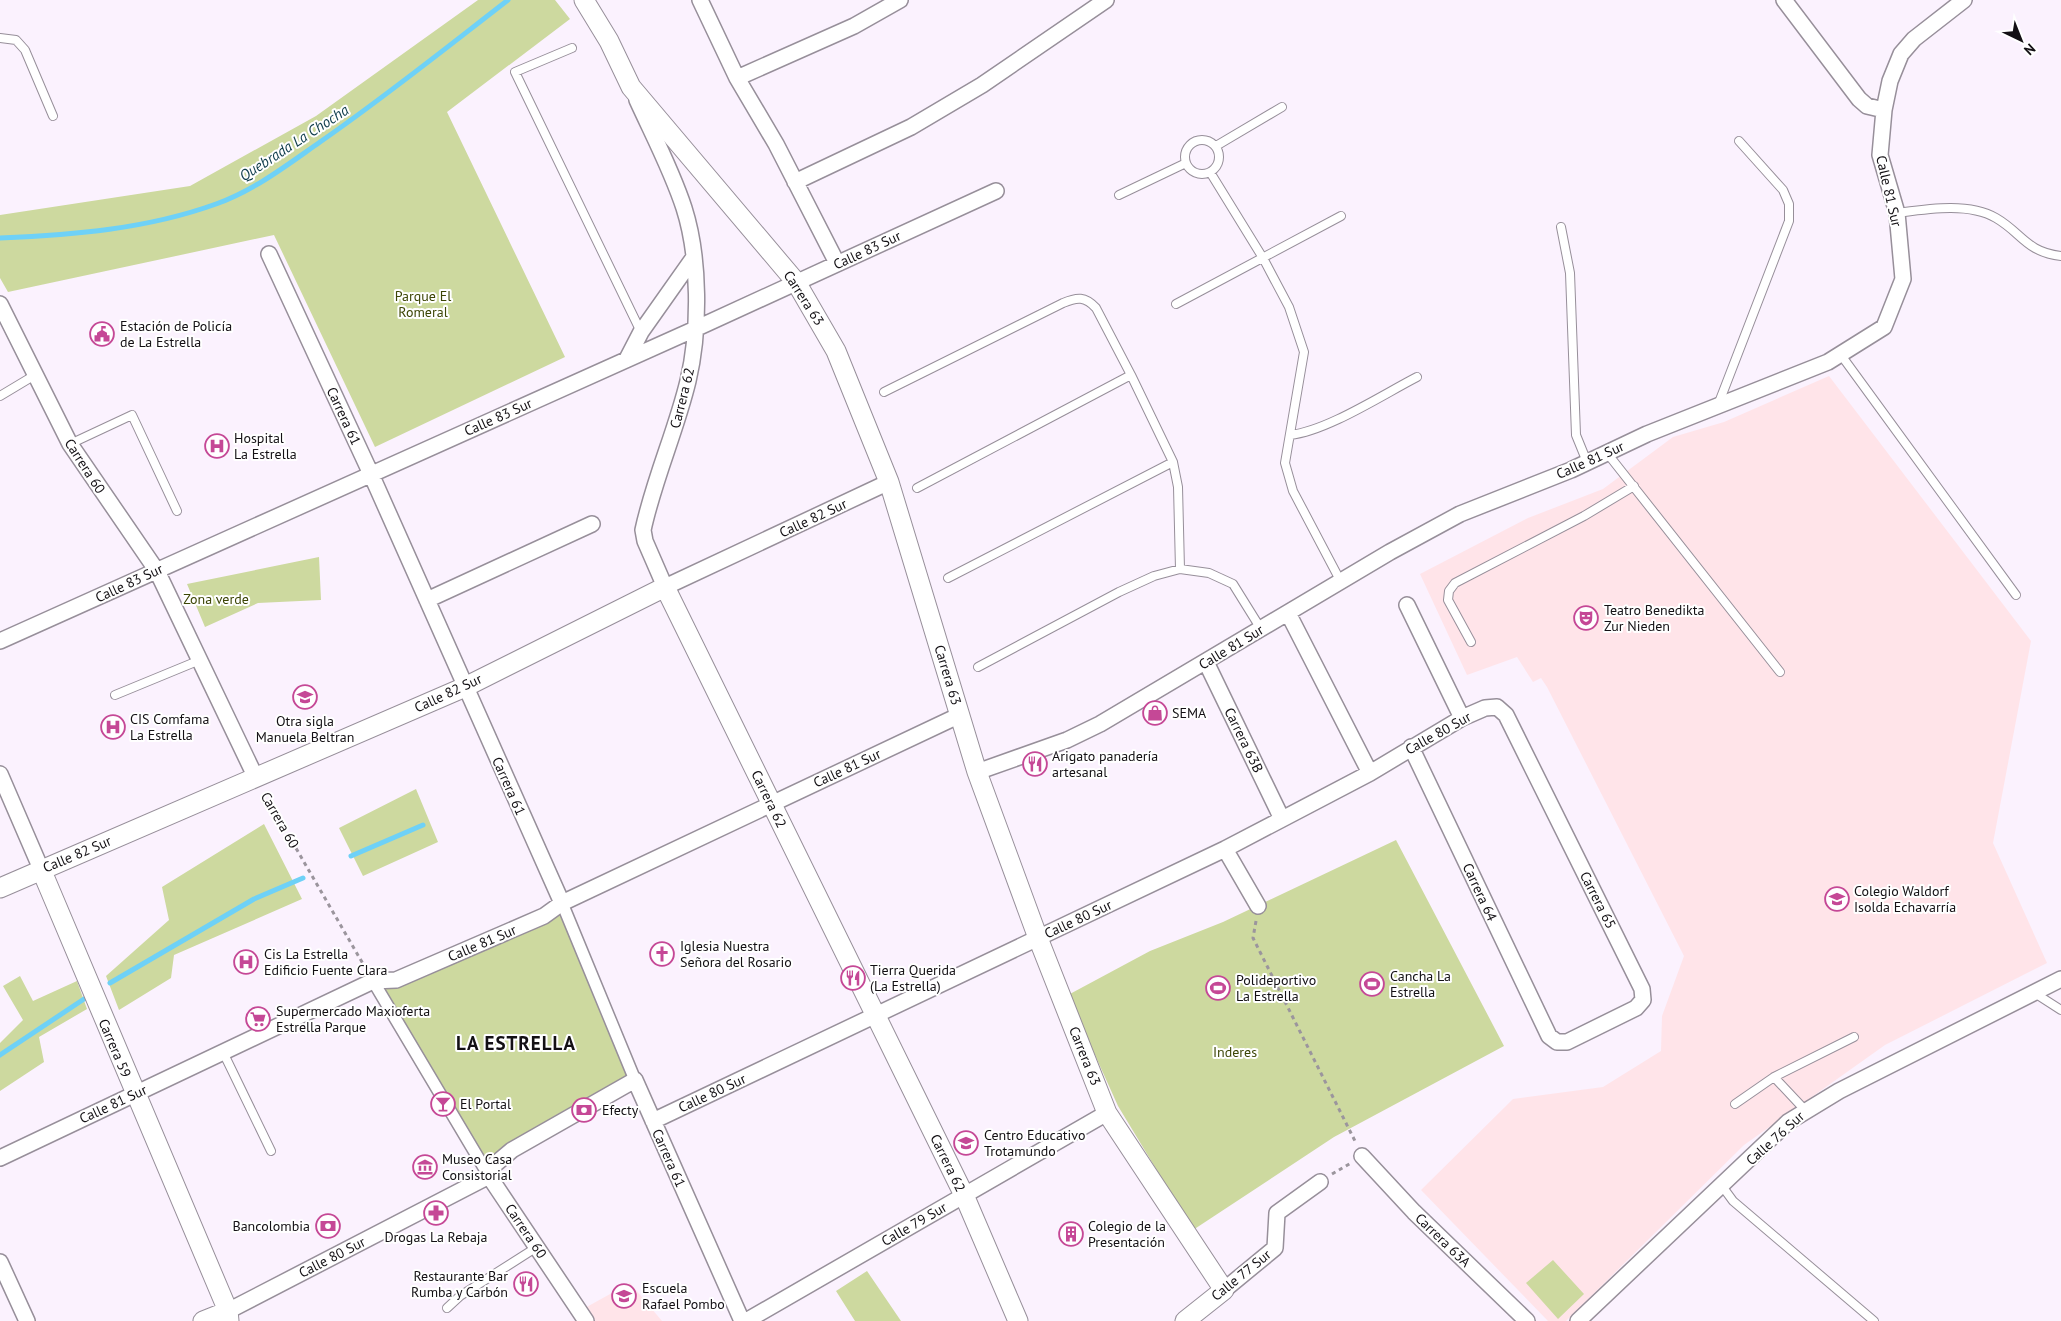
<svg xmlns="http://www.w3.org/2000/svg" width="2061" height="1321" viewBox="0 0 2061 1321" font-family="'PT Sans',sans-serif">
<rect width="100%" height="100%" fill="#fbf2fe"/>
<!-- education -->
<path fill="#ffe4e9" d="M1829,376l202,265 -38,202 54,120 -162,82 -141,100 -178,176h-18l-127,-131 92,-91 90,-12 58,-36 1,-35 22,-60 -137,-269 -6,-9 -8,4 -16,-25 -50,18 -47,-101 108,-56 75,-29 70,-52 51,-15z
M630,1283l32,38h-70l-9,-12z"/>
<!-- green -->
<path fill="#cdd99f" d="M478,0h77l15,19 -123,93 118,245 -190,90 -101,-212 -266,57 -8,-14v-63l190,-29 126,-70z
M319,557l2,43 -63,3 -53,24 -18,-43z
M416,789l22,53 -75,34 -24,-48z
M264,824l38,75 -128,56 -3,23 -52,32 -13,-34 63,-56 -7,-33z
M1396,840l108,206 -170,91 -141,93 -75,-124 -50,-111 82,-44 73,-29z
M562,903l73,177 -123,70 -23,26 -116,-195 23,-1z
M20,976l13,25 44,-20 10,28 -48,28 5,25 -44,29v-48l23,-23 -20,-34z
M1553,1260l31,34 -26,25 -32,-36z
M867,1271l34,50h-46l-19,-30z"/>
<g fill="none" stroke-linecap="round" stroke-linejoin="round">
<!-- stream -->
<path stroke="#6ed1f7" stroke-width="5" d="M0,238c73,-3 147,-9 216,-34 39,-14 71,-39 104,-62 65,-45 126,-94 188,-142
M351,856l72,-31
M110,983l144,-84 49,-21
M0,1055l84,-56"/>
<!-- service casing -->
<g stroke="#978f9a" stroke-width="10">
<path id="service" d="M0,38l16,2 9,10 28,66
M572,48l-57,24 126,260
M1185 157a17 17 0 1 1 34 0a17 17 0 1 1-34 0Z
M1216,146l66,-39
M1210,172l53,86 26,49 15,45 -19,111 8,28 48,91
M1119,195l67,-32
M1897,213c30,-4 72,-11 99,5 26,15 30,34 65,38
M1561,227l9,46 6,162 11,27
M1176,304l165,-88
M1841,355l175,240
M884,392l179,-89c14,-6 22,-7 33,5l35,67 42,87 5,25 2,82
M0,396l35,-21
M1718,405l71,-184v-17l-6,-14 -44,-49
M1290,435c37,-4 92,-40 127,-58
M70,444l62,-29 45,96
M1607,453l173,219
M917,488l214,-113
M948,578l225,-116
M1471,642l-23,-42 1,-9 6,-8 129,-67 50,-30
M978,667l141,-75 35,-16 26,-7 29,4 24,11 28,45
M115,695l85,-35
M2033,992l28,18
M223,1052l48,99
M1735,1104l39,-27
M1805,1110l-31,-33 80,-40
M1722,1186l11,15 141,120
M447,1308l13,-12 77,-49"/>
</g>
<!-- pedestrian casing -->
<g stroke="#978f9a" stroke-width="14">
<path id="pedestrian" d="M562,903l73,177
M373,981l116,195"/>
</g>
<!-- minor casing -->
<g stroke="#978f9a" stroke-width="18">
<path id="minor" d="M700,0l37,78 39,66 61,119
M1784,0l75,99 8,7 17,4
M737,78l117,-52 46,-26
M637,100c16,35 35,71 47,108 16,50 16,122 4,173 -12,50 -34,98 -45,149l2,11 20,46 224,-105
M795,182l116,-55 71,-42 124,-85
M269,254l102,220 191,429
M0,304l70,140 87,127 99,207
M627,359l14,-27 53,-75
M427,600l165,-76
M1407,605l55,113
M1288,613l82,160
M0,641l695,-312 301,-138
M1206,662l76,157
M977,772l90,-32 33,-16 290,-172 70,-38 111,-44 76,-36 181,-72 56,-35 19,-48 -6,-66 -17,-58 4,-45 6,-29 11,-27 13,-15 50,-39
M0,774l41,95
M1225,849l33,57
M653,1121l572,-272 145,-76 92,-55 23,-10 12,-1 9,8 136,274 1,11 -7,8 -69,34h-10l-8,-6 -138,-289
M1362,1156l52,56 113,109
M0,1158l373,-177 23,-1 148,-64 18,-13 398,-188
M489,1176l97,145
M0,1262l27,59
M1224,1290l51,-42 2,-35 43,-31
M228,1311l261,-135 4,-10 19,-16 123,-70 107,241
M746,1321l361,-208
M1578,1321l210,-199 51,-31 222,-112"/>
</g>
<!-- tertiary casing -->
<g stroke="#978f9a" stroke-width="21">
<path id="tertiary" d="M584,0l25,41 22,46 165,195 40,69 53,131 88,290 61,166 69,175 117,177 -39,31
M41,869l187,442 1,10
M0,888l465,-201 200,-100 299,608 54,126
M203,1321l25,-10"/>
</g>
<!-- path -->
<path stroke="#9b959d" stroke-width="3" stroke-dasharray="4 4" stroke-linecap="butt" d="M264,793l102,176
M1256,921l-3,17 103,205
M1332,1174l19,-11"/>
<!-- service -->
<use href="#service" stroke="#fff" stroke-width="8"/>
<!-- pedestrian -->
<use href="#pedestrian" stroke="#fff" stroke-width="11"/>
<!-- minor -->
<use href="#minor" stroke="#fff" stroke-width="15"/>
<!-- tertiary -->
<use href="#tertiary" stroke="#fff" stroke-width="19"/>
</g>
<!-- icons -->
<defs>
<g id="civic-ring" transform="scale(1.25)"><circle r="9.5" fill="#fff" stroke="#c54896" stroke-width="1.5"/><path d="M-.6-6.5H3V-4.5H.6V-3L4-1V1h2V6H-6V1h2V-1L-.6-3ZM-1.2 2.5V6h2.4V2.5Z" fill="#c54896"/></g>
<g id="hospital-ring" transform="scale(1.25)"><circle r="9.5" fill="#fff" stroke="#c54896" stroke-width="1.5"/><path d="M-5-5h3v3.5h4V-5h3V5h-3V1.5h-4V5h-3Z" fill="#c54896"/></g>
<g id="theatre-ring" transform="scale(1.25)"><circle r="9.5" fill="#fff" stroke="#c54896" stroke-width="1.5"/><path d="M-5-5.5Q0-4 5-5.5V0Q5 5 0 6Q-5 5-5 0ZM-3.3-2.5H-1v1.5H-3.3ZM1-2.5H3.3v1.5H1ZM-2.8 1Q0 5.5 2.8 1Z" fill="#c54896"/></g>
<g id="school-ring" transform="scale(1.25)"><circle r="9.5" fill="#fff" stroke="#c54896" stroke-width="1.5"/><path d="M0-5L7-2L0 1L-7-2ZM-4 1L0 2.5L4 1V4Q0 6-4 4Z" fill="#c54896"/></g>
<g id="shop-ring" transform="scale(1.25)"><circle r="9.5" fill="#fff" stroke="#c54896" stroke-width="1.5"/><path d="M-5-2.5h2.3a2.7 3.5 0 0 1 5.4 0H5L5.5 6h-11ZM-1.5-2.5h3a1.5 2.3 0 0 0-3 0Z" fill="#c54896"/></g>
<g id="restaurant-ring" transform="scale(1.25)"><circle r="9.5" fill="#fff" stroke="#c54896" stroke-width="1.5"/><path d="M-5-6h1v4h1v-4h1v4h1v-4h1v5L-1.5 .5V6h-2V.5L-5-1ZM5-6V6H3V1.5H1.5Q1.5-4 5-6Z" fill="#c54896"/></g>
<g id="church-ring" transform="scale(1.25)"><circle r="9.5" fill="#fff" stroke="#c54896" stroke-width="1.5"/><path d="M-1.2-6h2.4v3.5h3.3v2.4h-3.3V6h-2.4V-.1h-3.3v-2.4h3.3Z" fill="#c54896"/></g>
<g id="stadium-ring" transform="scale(1.25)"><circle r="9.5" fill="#fff" stroke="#c54896" stroke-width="1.5"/><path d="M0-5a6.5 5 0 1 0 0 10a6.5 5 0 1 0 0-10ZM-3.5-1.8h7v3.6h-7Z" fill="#c54896"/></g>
<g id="supermarket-ring" transform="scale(1.25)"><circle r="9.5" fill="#fff" stroke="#c54896" stroke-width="1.5"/><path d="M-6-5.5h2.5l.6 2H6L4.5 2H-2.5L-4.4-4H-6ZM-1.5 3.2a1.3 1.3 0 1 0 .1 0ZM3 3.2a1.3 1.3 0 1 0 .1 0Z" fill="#c54896"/></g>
<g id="bar-ring" transform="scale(1.25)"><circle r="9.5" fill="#fff" stroke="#c54896" stroke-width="1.5"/><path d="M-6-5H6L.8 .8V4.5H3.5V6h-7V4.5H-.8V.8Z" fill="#c54896"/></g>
<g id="bank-ring" transform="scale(1.25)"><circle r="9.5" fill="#fff" stroke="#c54896" stroke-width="1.5"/><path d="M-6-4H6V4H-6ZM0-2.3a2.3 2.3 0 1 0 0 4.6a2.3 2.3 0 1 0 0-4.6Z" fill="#c54896"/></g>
<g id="museum-ring" transform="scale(1.25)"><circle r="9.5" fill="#fff" stroke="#c54896" stroke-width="1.5"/><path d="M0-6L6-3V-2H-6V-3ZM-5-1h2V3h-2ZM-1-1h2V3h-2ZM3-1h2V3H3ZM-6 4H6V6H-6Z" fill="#c54896"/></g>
<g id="pharmacy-ring" transform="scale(1.25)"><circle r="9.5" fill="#fff" stroke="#c54896" stroke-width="1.5"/><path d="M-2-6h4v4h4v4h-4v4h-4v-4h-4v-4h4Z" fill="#c54896"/></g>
<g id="building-ring" transform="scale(1.25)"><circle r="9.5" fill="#fff" stroke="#c54896" stroke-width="1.5"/><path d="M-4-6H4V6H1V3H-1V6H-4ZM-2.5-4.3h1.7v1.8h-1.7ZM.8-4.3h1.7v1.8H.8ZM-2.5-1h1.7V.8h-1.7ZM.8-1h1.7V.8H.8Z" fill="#c54896"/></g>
</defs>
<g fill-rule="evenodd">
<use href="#civic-ring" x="102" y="334"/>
<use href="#hospital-ring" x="217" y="446"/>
<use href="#theatre-ring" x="1586" y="618"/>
<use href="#school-ring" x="305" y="697"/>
<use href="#shop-ring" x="1155" y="713"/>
<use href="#hospital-ring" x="113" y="727"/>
<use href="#restaurant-ring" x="1035" y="764"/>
<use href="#school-ring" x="1837" y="899"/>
<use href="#church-ring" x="662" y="954"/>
<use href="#hospital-ring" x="246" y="962"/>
<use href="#restaurant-ring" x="853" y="978"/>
<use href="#stadium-ring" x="1372" y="984"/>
<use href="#stadium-ring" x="1218" y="988"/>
<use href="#supermarket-ring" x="258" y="1019"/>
<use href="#bar-ring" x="443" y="1104"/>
<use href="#bank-ring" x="584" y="1110"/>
<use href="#school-ring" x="966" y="1143"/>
<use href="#museum-ring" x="425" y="1167"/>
<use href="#pharmacy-ring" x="436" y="1213"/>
<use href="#bank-ring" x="328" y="1226"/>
<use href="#building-ring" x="1071" y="1234"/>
<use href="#restaurant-ring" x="526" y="1284"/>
<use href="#school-ring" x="624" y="1296"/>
</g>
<g text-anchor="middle" stroke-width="4" stroke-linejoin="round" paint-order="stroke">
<!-- street labels -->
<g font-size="14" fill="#131014" stroke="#fff">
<text transform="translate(1889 191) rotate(77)" y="5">Calle 81 Sur</text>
<text transform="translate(867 250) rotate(-25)" y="5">Calle 83 Sur</text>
<text transform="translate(804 298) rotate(57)" y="5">Carrera 63</text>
<text transform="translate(682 398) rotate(-76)" y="5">Carrera 62</text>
<text transform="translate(344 416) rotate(65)" y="5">Carrera 61</text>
<text transform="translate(498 417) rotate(-24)" y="5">Calle 83 Sur</text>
<text transform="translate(1590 460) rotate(-24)" y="5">Calle 81 Sur</text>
<text transform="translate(85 466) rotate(57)" y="5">Carrera 60</text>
<text transform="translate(813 518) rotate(-25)" y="5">Calle 82 Sur</text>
<text transform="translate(129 583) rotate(-25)" y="5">Calle 83 Sur</text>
<text transform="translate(1231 647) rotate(-31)" y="5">Calle 81 Sur</text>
<text transform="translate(948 675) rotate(73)" y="5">Carrera 63</text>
<text transform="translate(448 693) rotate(-25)" y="5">Calle 82 Sur</text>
<text transform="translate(1438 733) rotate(-29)" y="5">Calle 80 Sur</text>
<text transform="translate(1244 740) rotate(64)" y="5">Carrera 63B</text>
<text transform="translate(847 768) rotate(-25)" y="5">Calle 81 Sur</text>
<text transform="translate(509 786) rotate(66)" y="5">Carrera 61</text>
<text transform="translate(769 799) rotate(64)" y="5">Carrera 62</text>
<text transform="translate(280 820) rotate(60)" y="5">Carrera 60</text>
<text transform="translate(77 854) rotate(-23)" y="5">Calle 82 Sur</text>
<text transform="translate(1480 892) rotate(65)" y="5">Carrera 64</text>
<text transform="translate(1598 900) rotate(63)" y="5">Carrera 65</text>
<text transform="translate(1078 919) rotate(-25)" y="5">Calle 80 Sur</text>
<text transform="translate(482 943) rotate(-23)" y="5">Calle 81 Sur</text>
<text transform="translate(115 1048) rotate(67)" y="5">Carrera 59</text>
<text transform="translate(1085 1056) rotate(68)" y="5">Carrera 63</text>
<text transform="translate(712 1093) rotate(-25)" y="5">Calle 80 Sur</text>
<text transform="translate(113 1104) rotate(-25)" y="5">Calle 81 Sur</text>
<text transform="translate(1775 1138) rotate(-42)" y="5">Calle 76 Sur</text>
<text transform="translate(669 1158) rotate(66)" y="5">Carrera 61</text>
<text transform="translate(948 1163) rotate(64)" y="5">Carrera 62</text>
<text transform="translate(914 1224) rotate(-30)" y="5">Calle 79 Sur</text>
<text transform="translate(526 1231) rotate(56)" y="5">Carrera 60</text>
<text transform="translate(1443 1240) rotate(44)" y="5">Carrera 63A</text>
<text transform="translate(332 1257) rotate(-27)" y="5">Calle 80 Sur</text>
<text transform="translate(1241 1275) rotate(-39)" y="5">Calle 77 Sur</text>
</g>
<!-- park labels -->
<g font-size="14" fill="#3c4505" stroke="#fff">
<text x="423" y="301">Parque El<tspan x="423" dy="16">Romeral</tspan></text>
<text x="216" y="604">Zona verde</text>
<text x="1235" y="1057">Inderes</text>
</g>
<!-- poi labels -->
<g font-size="14" fill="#131014" stroke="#fff" text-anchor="start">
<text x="120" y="331">Estación de Policía<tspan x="120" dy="16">de La Estrella</tspan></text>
<text x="234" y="443">Hospital<tspan x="234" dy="16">La Estrella</tspan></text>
<text x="1604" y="615">Teatro Benedikta<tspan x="1604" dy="16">Zur Nieden</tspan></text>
<text x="1172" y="718">SEMA</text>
<text x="130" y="724">CIS Comfama<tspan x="130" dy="16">La Estrella</tspan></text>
<text x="305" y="726" text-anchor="middle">Otra sigla<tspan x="305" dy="16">Manuela Beltran</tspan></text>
<text x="1052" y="761">Arigato panadería<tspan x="1052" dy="16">artesanal</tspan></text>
<text x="1854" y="896">Colegio Waldorf<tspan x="1854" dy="16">Isolda Echavarría</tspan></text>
<text x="680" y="951">Iglesia Nuestra<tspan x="680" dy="16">Señora del Rosario</tspan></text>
<text x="264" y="959">Cis La Estrella<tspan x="264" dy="16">Edificio Fuente Clara</tspan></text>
<text x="870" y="975">Tierra Querida<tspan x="870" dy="16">(La Estrella)</tspan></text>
<text x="1390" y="981">Cancha La<tspan x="1390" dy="16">Estrella</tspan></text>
<text x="1236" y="985">Polideportivo<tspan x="1236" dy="16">La Estrella</tspan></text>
<text x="276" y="1016">Supermercado Maxioferta<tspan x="276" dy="16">Estrella Parque</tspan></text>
<text x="460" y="1109">El Portal</text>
<text x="602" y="1115">Efecty</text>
<text x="984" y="1140">Centro Educativo<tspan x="984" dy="16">Trotamundo</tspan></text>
<text x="442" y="1164">Museo Casa<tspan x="442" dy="16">Consistorial</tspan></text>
<text x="310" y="1231" text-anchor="end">Bancolombia</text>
<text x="1088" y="1231">Colegio de la<tspan x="1088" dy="16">Presentación</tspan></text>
<text x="436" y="1242" text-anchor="middle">Drogas La Rebaja</text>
<text x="508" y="1281" text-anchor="end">Restaurante Bar<tspan x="508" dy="16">Rumba y Carbón</tspan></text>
<text x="642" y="1293">Escuela<tspan x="642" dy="16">Rafael Pombo</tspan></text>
</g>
<!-- water labels -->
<g font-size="15" font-style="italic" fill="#0d3b4a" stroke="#fff">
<text transform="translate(294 143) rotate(-33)" y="5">Quebrada La Chocha</text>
</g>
<!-- district labels -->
<g font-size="19" font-weight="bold" letter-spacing="1" fill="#131014" stroke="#fff">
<text x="516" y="1050">LA ESTRELLA</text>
</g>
</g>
<!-- north arrow -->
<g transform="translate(2021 40) rotate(137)" stroke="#ffffff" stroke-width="4" paint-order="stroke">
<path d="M0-4L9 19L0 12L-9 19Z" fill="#131014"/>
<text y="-8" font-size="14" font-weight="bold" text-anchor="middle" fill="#131014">N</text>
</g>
</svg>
